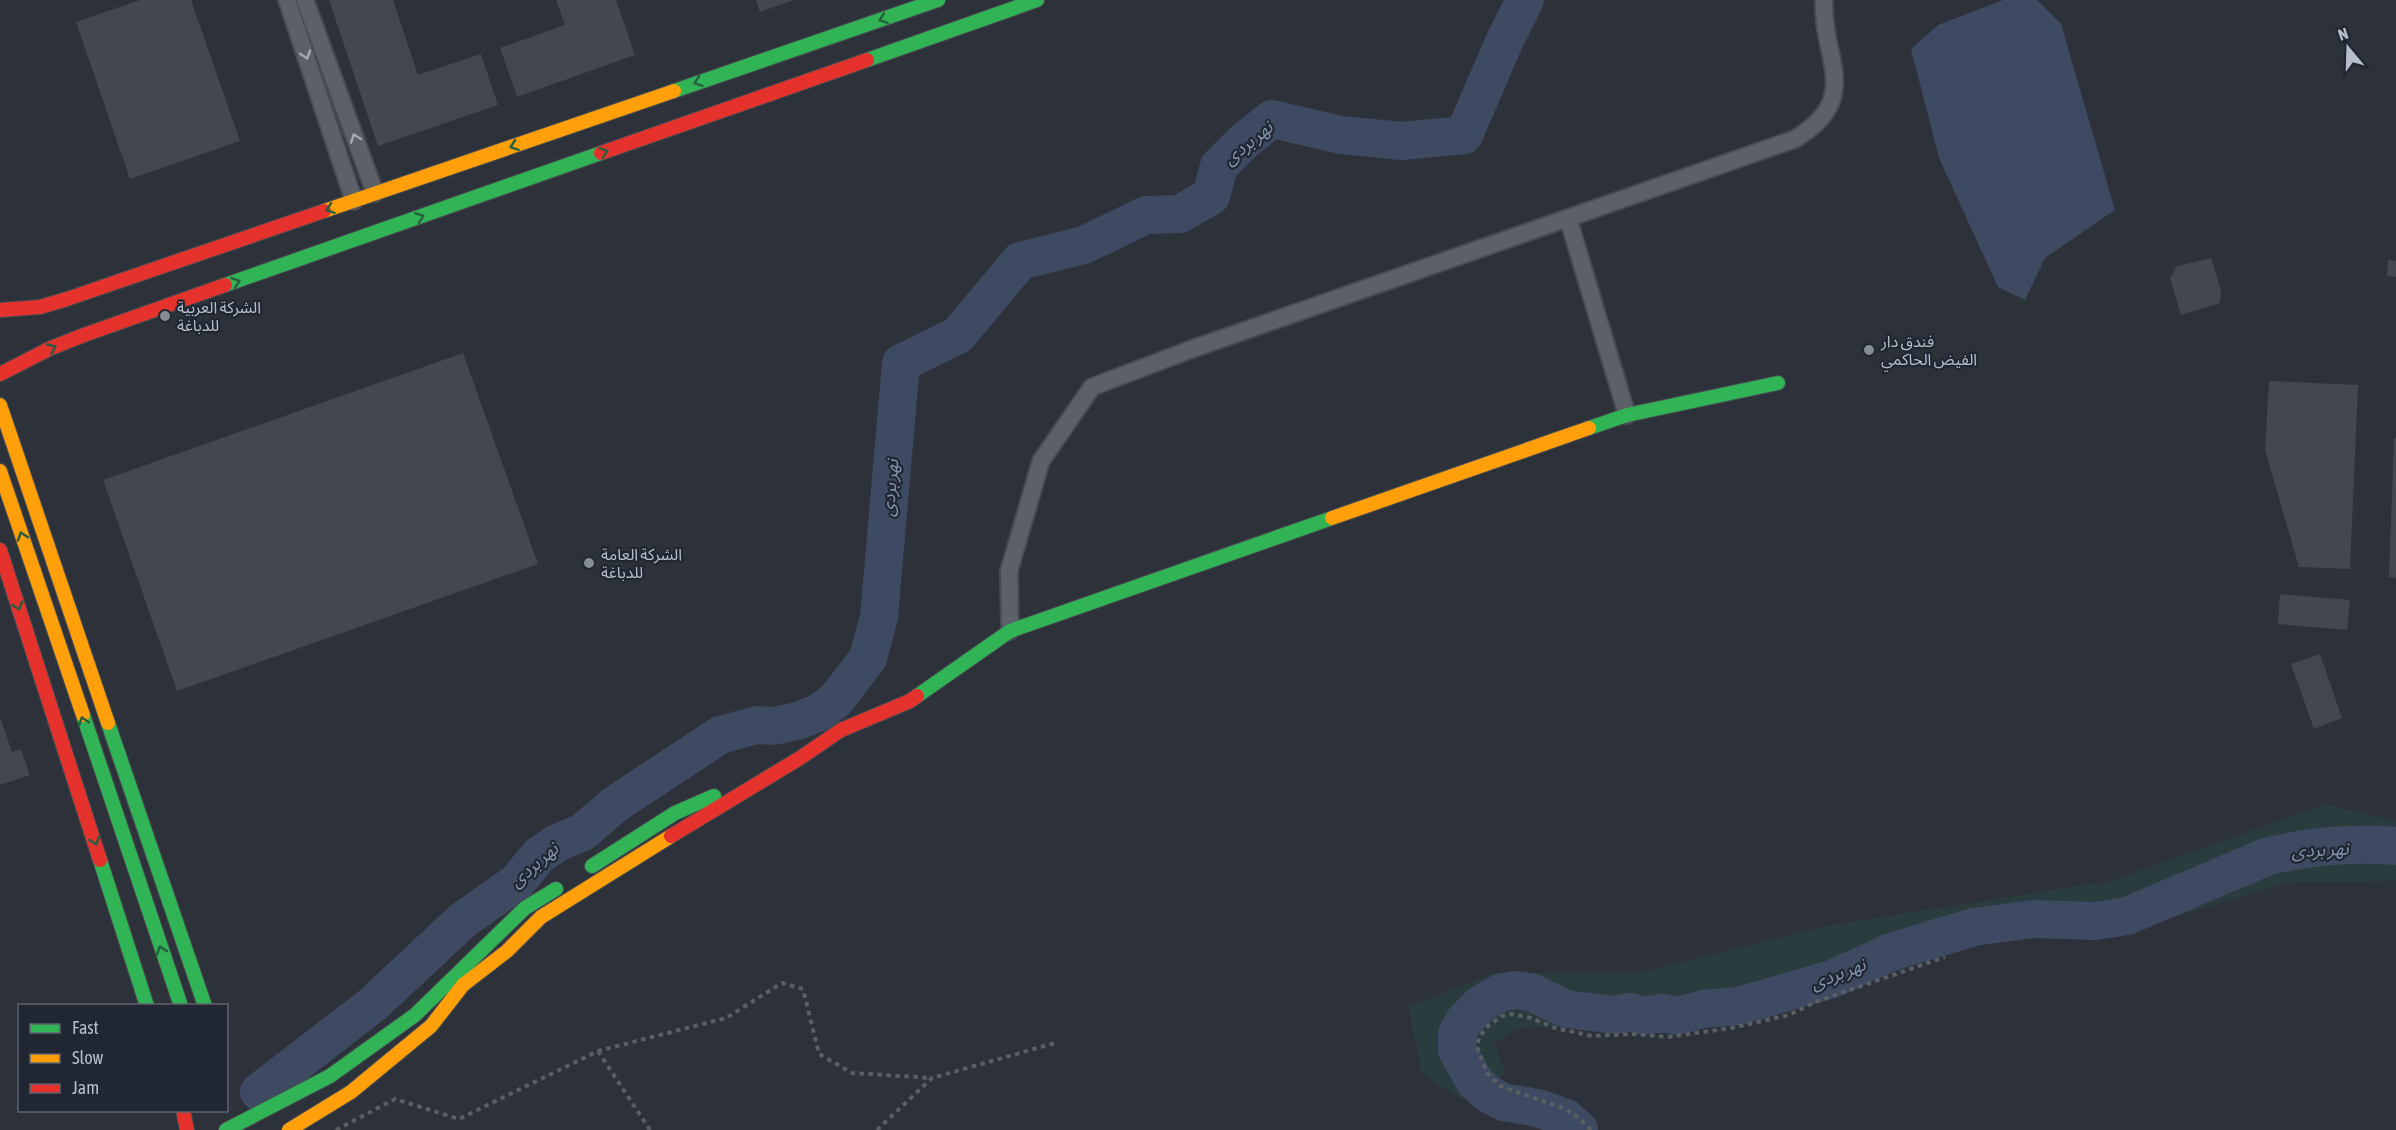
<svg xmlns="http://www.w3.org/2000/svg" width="2396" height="1130" viewBox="0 0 2396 1130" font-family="'Asap Condensed','Noto Sans Arabic',sans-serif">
<rect width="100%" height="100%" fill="#2d3139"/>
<!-- green -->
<path fill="#2b3c3f" d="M2326,804l70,17v60l-109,2 -112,34 -204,21 -201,68 -177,19 -73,3 -25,14 11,32 -44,25 -40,-25 -14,-67 86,-34h142l189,-47 285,-45z"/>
<!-- water -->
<path fill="#3d4a61" d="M2003,0h34l24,24 54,186 -70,48 -20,42 -27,-13 -59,-129 -28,-109 27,-24z"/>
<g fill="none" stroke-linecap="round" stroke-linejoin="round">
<!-- river -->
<path stroke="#3d4a61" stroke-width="38" d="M259,1092l113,-87 91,-85 54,-38 21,-26 19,-13 26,-11 31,-27 106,-70 37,-10 17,1 23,-5 21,-8 18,-13 32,-42 11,-41 22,-254 57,-28 62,-74 64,-16 62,-30 34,-1 31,-18 8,-30 24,-24 29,-23 69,16 61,6 62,-6 40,-93 21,-42
M1579,1130l-13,-12 -28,-10 -35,-6 -16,-9 -12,-11 -18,-32v-16l7,-13 17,-17 19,-11 15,-3 16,2 35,17 49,6 15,-3 13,4 18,-3 16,3 26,-7 36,-3 93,-27 59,-27 83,-25 59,-8 62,2 32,-5 139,-59c42,-11 87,-14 130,-11"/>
</g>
<!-- building -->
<path fill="#44474d" d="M140,0h51l49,141 -110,38 -54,-157z
M329,0h64l25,75 63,-21 17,51 -120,41z
M556,0h60l19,55 -118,42 -17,-49 65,-23z
M756,0h38l-34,12z
M2211,258l10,32 -1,13 -39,12 -11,-37 7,-12z
M2388,260l8,1v16l-9,-1z
M463,353l75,211 -361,127 -74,-211z
M2269,381l89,4 -8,184 -51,-2 -34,-117z
M2394,438h2v140l-7,-1z
M2280,594l70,6 -3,30 -69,-6z
M2320,654l22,64 -28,11 -23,-65z
M0,717l12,35 9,-3 9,26 -30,10z"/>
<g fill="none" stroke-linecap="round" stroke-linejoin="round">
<!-- street casing -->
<g stroke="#484c52" stroke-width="20">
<path id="street" d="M287,0l67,201
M305,0l70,193
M1568,218l59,197
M1010,631l-1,-60 32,-110 51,-74 100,-38 603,-210c69,-42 26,-80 29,-139"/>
</g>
<!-- fast casing -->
<g stroke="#484c52" stroke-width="16">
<path id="fast" d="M867,60l170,-60
M674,91l264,-91
M225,285l376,-132
M1589,428l38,-13 151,-32
M917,696l93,-65 322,-113
M83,715l98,291
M108,723l97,283
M100,860l47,146
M592,866l83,-53 39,-17
M226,1130l104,-54 85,-61 110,-107 31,-19"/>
</g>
<!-- slow casing -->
<g stroke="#484c52" stroke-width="16">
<path id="slow" d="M324,211l350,-120
M0,405l108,318
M0,471l83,244
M1332,518l257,-90
M289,1130l62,-38 80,-66 32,-41 44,-34 34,-34 130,-81"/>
</g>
<!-- jam casing -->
<g stroke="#484c52" stroke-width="16">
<path id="jam" d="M601,153l266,-93
M0,310l40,-3 27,-8 257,-88
M0,374l51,-26 33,-13 141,-50
M0,550l100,310
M671,836l129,-78 41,-28 69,-29 7,-5
M183,1110l4,20"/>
</g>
<!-- path -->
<path stroke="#5a5f64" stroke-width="4" stroke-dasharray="4.5 4.5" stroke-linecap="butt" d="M598,1051l52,79
M336,1130l59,-31 64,20 139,-68 128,-33 56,-35 21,6 16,65 33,19 80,5
M877,1130l55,-52 123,-35
M1591,1130l-12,-12 -16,-10 -63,-22 -13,-13 -10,-26 2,-10 9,-11 14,-10 10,-2 19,4 24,10 37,8 40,-2 36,3 63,-9 58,-13 26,-13 130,-45"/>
<!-- street -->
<use href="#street" stroke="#5c6067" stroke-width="16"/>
<!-- fast -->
<use href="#fast" stroke="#30b455" stroke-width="14"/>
<!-- slow -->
<use href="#slow" stroke="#ff9f0a" stroke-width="14"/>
<!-- jam -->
<use href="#jam" stroke="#e5322d" stroke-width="14"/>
</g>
<!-- one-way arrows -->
<defs><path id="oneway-chevron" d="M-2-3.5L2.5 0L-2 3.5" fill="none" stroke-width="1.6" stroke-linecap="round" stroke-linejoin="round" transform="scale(1.5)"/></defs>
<g stroke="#265f41">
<use href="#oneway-chevron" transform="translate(883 19) rotate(161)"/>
<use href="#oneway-chevron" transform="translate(698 82) rotate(161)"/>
<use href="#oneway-chevron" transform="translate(514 146) rotate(161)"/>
<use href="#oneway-chevron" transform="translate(604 152) rotate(-19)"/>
<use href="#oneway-chevron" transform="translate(330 209) rotate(161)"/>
<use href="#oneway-chevron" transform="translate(420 217) rotate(-19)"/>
<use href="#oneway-chevron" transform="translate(236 282) rotate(-19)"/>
<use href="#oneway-chevron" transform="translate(52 348) rotate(-24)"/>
<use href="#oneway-chevron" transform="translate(22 536) rotate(-108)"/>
<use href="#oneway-chevron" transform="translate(18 606) rotate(72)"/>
<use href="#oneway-chevron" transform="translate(83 721) rotate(-108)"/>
<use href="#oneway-chevron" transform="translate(95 841) rotate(72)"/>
<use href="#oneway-chevron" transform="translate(161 950) rotate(-109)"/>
</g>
<g stroke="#a6abb5">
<use href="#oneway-chevron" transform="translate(306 55) rotate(72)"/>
<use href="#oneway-chevron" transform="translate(355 138) rotate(-110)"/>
</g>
<!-- markers -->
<g fill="#878d97" stroke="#202733" stroke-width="2">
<circle cx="165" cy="316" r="6"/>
<circle cx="1869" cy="350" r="6"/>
<circle cx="589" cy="563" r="6"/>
</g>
<g text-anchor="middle" stroke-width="4.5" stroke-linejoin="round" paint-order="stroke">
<!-- poi labels -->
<g font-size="16" fill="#b8bec9" stroke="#202733" text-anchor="start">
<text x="177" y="313">الشركة العربية<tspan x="177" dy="18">للدباغة</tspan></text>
<text x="1881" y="347">فندق دار<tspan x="1881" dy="18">الفيض الحاكمي</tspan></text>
<text x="601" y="560">الشركة العامة<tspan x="601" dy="18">للدباغة</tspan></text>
</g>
<!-- water labels -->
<g font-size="18" font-style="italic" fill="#8293ad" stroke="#202733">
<text transform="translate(1248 143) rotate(-39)" y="6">نهر بردى</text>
<text transform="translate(890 488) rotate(-85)" y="6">نهر بردى</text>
<text transform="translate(2320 850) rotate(-3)" y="6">نهر بردى</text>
<text transform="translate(534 865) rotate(-41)" y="6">نهر بردى</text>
<text transform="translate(1838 974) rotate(-21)" y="6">نهر بردى</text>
</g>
</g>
<!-- legend -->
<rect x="18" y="1004" width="210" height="108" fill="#202733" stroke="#5d636f" stroke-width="1.5"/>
<rect x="30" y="1024" width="30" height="9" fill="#30b455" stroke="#5d636f" stroke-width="1.5"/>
<text x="72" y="1034" font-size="18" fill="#b8bec9">Fast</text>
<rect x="30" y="1054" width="30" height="9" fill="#ff9f0a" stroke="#5d636f" stroke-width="1.5"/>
<text x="72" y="1064" font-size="18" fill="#b8bec9">Slow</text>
<rect x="30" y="1084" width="30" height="9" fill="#e5322d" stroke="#5d636f" stroke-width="1.5"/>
<text x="72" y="1094" font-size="18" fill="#b8bec9">Jam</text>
<!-- north arrow -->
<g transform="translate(2348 48) rotate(341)" stroke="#202733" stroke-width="4.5" paint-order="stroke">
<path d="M0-4.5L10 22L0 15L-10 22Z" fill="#b8bec9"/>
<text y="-9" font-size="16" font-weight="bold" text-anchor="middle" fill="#b8bec9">N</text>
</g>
</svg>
